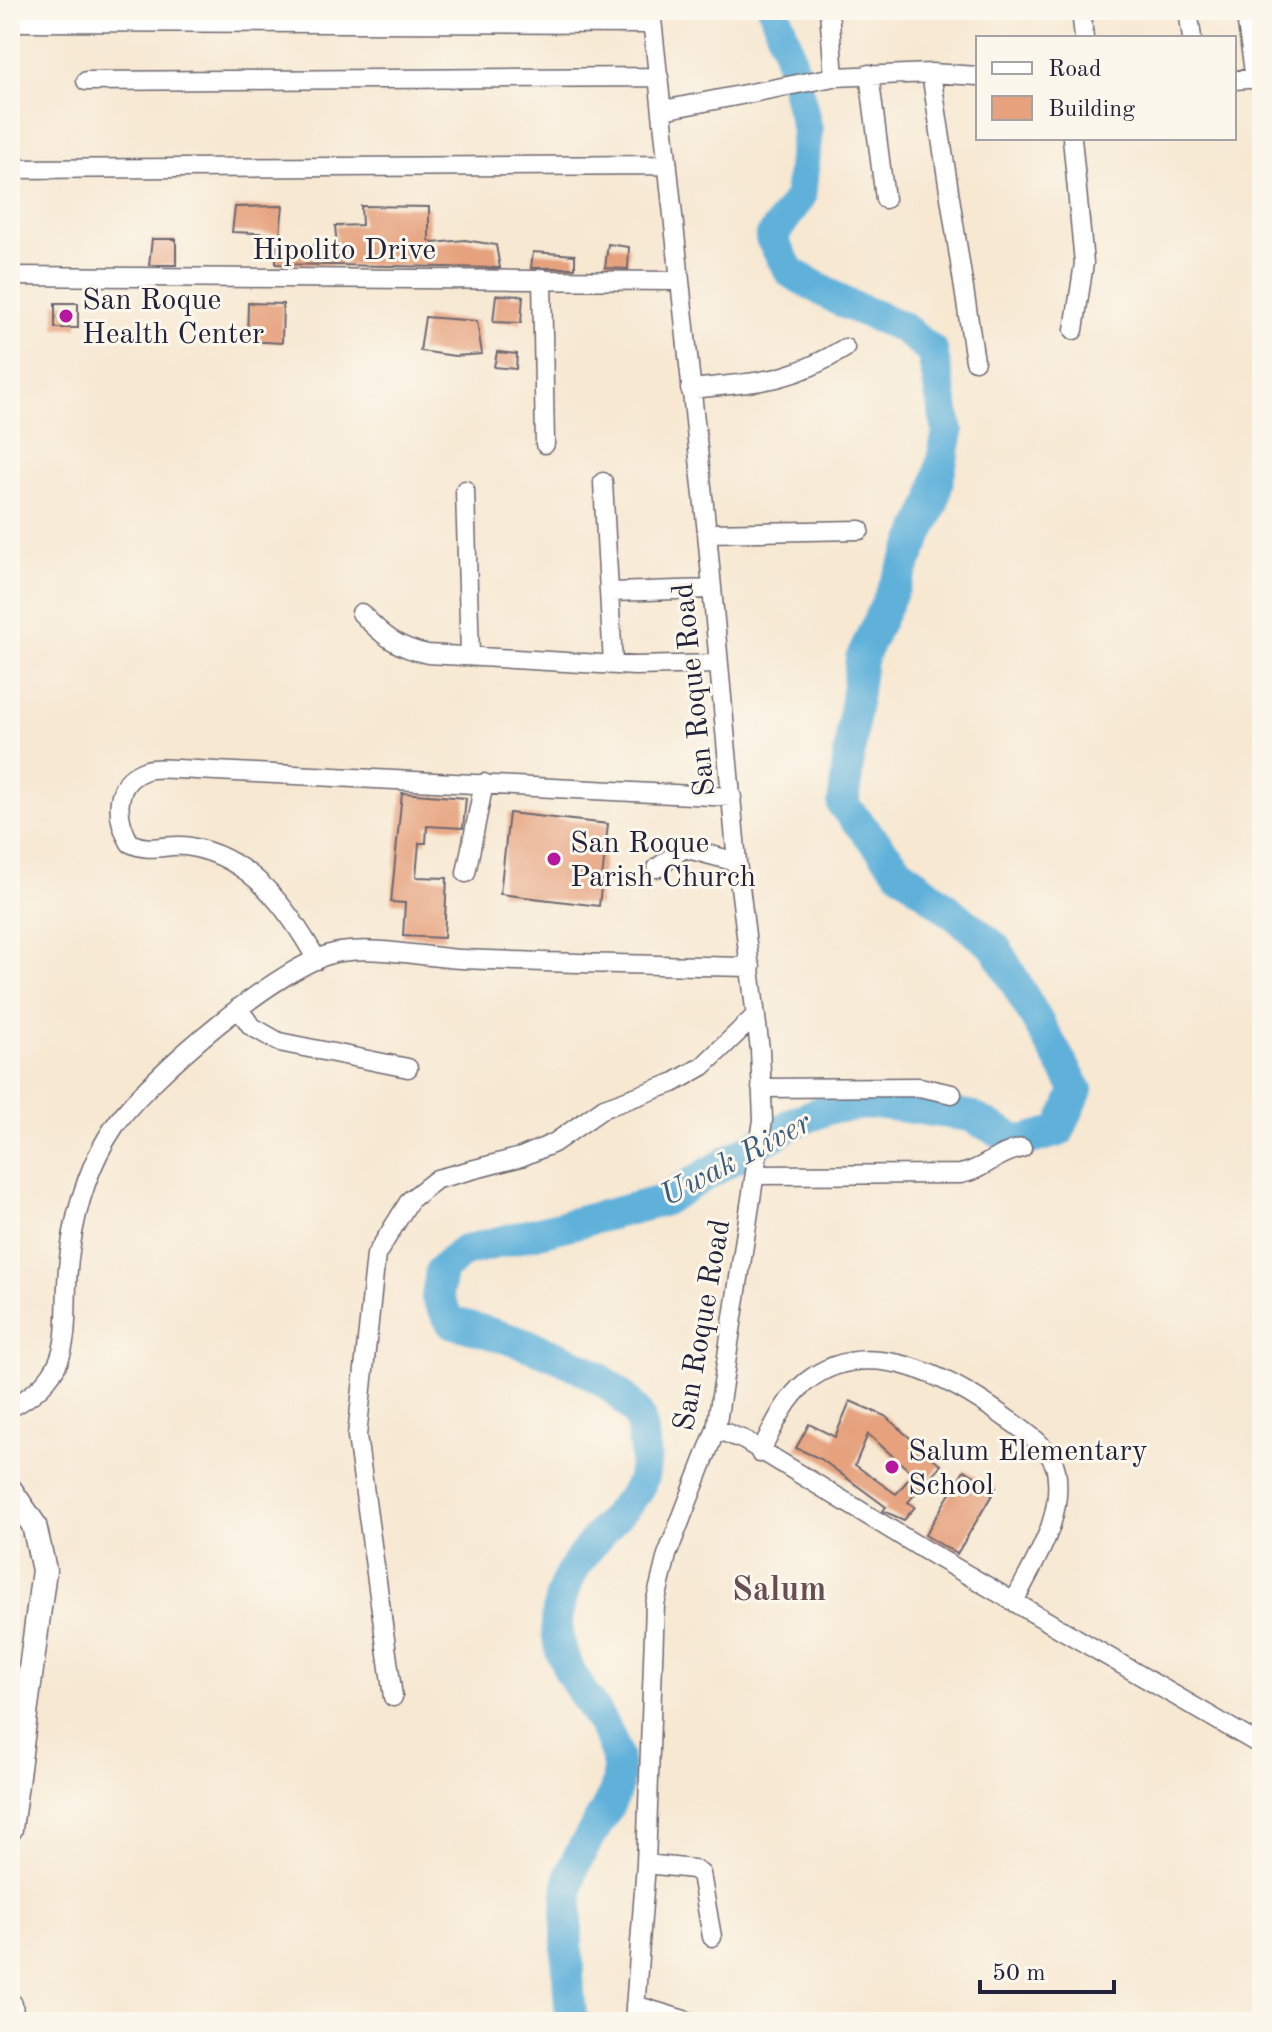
<svg xmlns="http://www.w3.org/2000/svg" width="1272" height="2032" viewBox="0 0 1272 2032" font-family="'Old Standard TT',serif">
<rect width="100%" height="100%" fill="#fbf7ec"/>
<filter id="ink" filterUnits="userSpaceOnUse"><feTurbulence type="fractalNoise" baseFrequency=".0125" numOctaves="2"/><feDisplacementMap in="SourceGraphic" scale="16" xChannelSelector="R" yChannelSelector="G"/><feConvolveMatrix kernelMatrix="1 2 1 2 8 2 1 2 1" color-interpolation-filters="sRGB"/></filter>
<filter id="wash" filterUnits="userSpaceOnUse"><feTurbulence type="fractalNoise" baseFrequency=".006" numOctaves="4" result="noise"/><feDisplacementMap in="SourceGraphic" scale="32" xChannelSelector="R" yChannelSelector="G"/><feGaussianBlur stdDeviation="1.8" result="paint"/><feColorMatrix in="noise" values="0 0 0 0 0 0 0 0 0 0 0 0 0 0 0 0 0 1.4 0 .05"/><feComposite in="paint" operator="in"/></filter>
<g filter="url(#wash)">
<rect width="100%" height="100%" fill="#f7e8d2"/>
<g fill="none" stroke-linecap="round" stroke-linejoin="round">
<!-- river -->
<path stroke="#5eb1da" stroke-width="32" d="M572,2022c-4,-29 -9,-126 0,-151 9,-27 40,-62 45,-87 11,-57 -62,-100 -60,-161 1,-54 46,-89 76,-127 12,-14 14,-35 11,-52 -1,-8 -2,-22 -6,-29 -34,-53 -130,-77 -187,-93l-14,-24 4,-28 23,-19 198,-50 133,-79 35,-14 44,-5 96,13 49,26 40,-11 18,-41 -82,-143 -95,-76 -57,-66 18,-146 72,-156 15,-71 -16,-81 -30,-24 -58,-24 -54,-31 -19,-34 29,-41 7,-67 -19,-81 -14,-39"/>
</g>
<g id="blocks">
<!-- building -->
<path fill="#e6a17d" fill-rule="evenodd" d="M283,206l-3,28 -48,-2 3,-25z
M361,206l68,1v33l4,3 32,-3 31,5 4,23 -224,-4v-18h61l-2,-20 27,-1z
M152,239h24v26h-27z
M608,244l21,3 -1,22 -23,-1z
M533,252l42,3v13h-44z
M496,295l27,1 -2,27 -28,-1z
M55,303h23v25h-23z
M248,303l35,1 -1,39 -35,-2z
M425,317l52,4 5,33 -27,2 -35,-5z
M497,352l20,2 -1,15 -22,-2z
M402,793l64,5 -3,30 -36,-2 -1,17h-7l-3,34 31,1 -3,60 -41,-2 2,-33 -14,-1z
M509,813l99,11 -9,82 -99,-12z
M850,1401l35,15 56,49 -33,37 7,5 -11,13 -21,-9 3,-4 -65,-48 -25,-11 13,-24 26,13zM868,1434l45,40 -17,20 -41,-29z
M964,1470l32,18 -39,66 -32,-19z"/>
</g>
</g>
<g filter="url(#ink)">
<use href="#blocks" fill-opacity="0" stroke="#6d6770" stroke-width="2"/>
<g fill="none" stroke-linecap="round" stroke-linejoin="round">
<!-- minor casing -->
<g stroke="#6d6770" stroke-width="21">
<path id="minor" d="M829,10l5,67
M1081,10l3,28
M1188,10l4,28
M1245,10l10,69
M10,22l642,2
M931,73l44,288
M869,74l16,125
M1234,80l28,-2
M86,81l573,-4
M663,110l171,-33 97,-4 47,3
M1072,138l12,125 -10,67
M10,169l658,-4
M10,276l667,5
M542,278l3,166
M690,389c66,-7 97,-5 155,-41
M603,482l10,182
M465,490l5,165
M707,533l153,-3
M611,592l100,-3
M361,613c21,22 36,35 67,41l207,12 83,-2
M657,868l27,-20 53,14
M466,873l18,-90
M317,960c-28,-50 -65,-102 -126,-113 -22,-5 -39,7 -61,-4 -14,-24 -18,-60 14,-72 9,-4 23,-2 33,-2l555,28
M238,1008l13,18 28,16 129,26
M761,1088l158,-1 33,7
M756,1175l204,-1c22,-3 36,-21 62,-26
M10,1408c75,-39 49,-86 60,-157 6,-43 19,-87 44,-124 31,-47 171,-168 226,-175 40,-6 81,5 121,7 97,4 193,6 290,8
M716,1429l28,11 179,109 339,197
M760,1453c12,-24 25,-54 46,-71 62,-50 147,-3 200,36 17,12 46,30 50,52 8,48 -20,88 -41,130
M393,1697l-36,-261 19,-181 34,-55 27,-21 84,-22 33,-14 50,-35 69,-25 30,-17 53,-51
M646,1864l47,5 8,5 11,63
M635,2005l56,17
M634,2022l12,-158 9,-260 12,-49 49,-126 47,-309 -3,-70 -23,-188 -30,-329 -56,-523"/>
</g>
<!-- major casing -->
<g stroke="#6d6770" stroke-width="27">
<path id="major" d="M10,1490l24,35 10,45 -34,259
M10,2005l2,17"/>
</g>
<!-- minor -->
<use href="#minor" stroke="#fff" stroke-width="18"/>
<!-- major -->
<use href="#major" stroke="#fff" stroke-width="24"/>
</g>
</g>
<!-- markers -->
<g fill="#b5179e" stroke="#fbf7ec" stroke-width="3">
<circle cx="66" cy="316" r="8"/>
<circle cx="554" cy="859" r="8"/>
<circle cx="892" cy="1467" r="8"/>
</g>
<g text-anchor="middle" stroke-width="6" stroke-linejoin="round" paint-order="stroke">
<!-- street labels -->
<g font-size="30" fill="#22223b" stroke="#fbf7ec">
<text x="344" y="259">Hipolito Drive</text>
<text transform="translate(693 690) rotate(-96)" y="10">San Roque Road</text>
<text transform="translate(701 1325) rotate(-80)" y="10">San Roque Road</text>
</g>
<!-- poi labels -->
<g font-size="30" fill="#22223b" stroke="#fbf7ec" text-anchor="start">
<text x="82" y="309">San Roque<tspan x="82" dy="34">Health Center</tspan></text>
<text x="570" y="852">San Roque<tspan x="570" dy="34">Parish Church</tspan></text>
<text x="908" y="1460">Salum Elementary<tspan x="908" dy="34">School</tspan></text>
</g>
<!-- water labels -->
<g font-size="32" font-style="italic" fill="#3a5b7b" stroke="#fbf7ec">
<text transform="translate(735 1158) rotate(-28)" y="11">Uwak River</text>
</g>
<!-- quarter labels -->
<g font-size="34" font-weight="bold" fill="#674e52" stroke="#fbf7ec">
<text x="779" y="1600">Salum</text>
</g>
</g>
<!-- margin -->
<rect width="1272" height="2032" fill="none" stroke="#fbf7ec" stroke-width="40"/>
<!-- legend -->
<rect x="976" y="36" width="260" height="104" fill="#fbf7ec" stroke="#a4a2a5" stroke-width="2"/>
<rect x="992" y="62" width="40" height="12" fill="#ffffff" stroke="#a4a2a5" stroke-width="2"/>
<text x="1048" y="76" font-size="24" fill="#22223b">Road</text>
<rect x="992" y="96" width="40" height="24" fill="#e6a17d" stroke="#a4a2a5" stroke-width="2"/>
<text x="1048" y="116" font-size="24" fill="#22223b">Building</text>
<!-- scale -->
<path d="M980 1980v12h134v-12" fill="none" stroke="#22223b" stroke-width="4"/>
<text x="992" y="1980" font-size="24" fill="#22223b" stroke="#fbf7ec" stroke-width="6" paint-order="stroke">50 m</text>
</svg>
